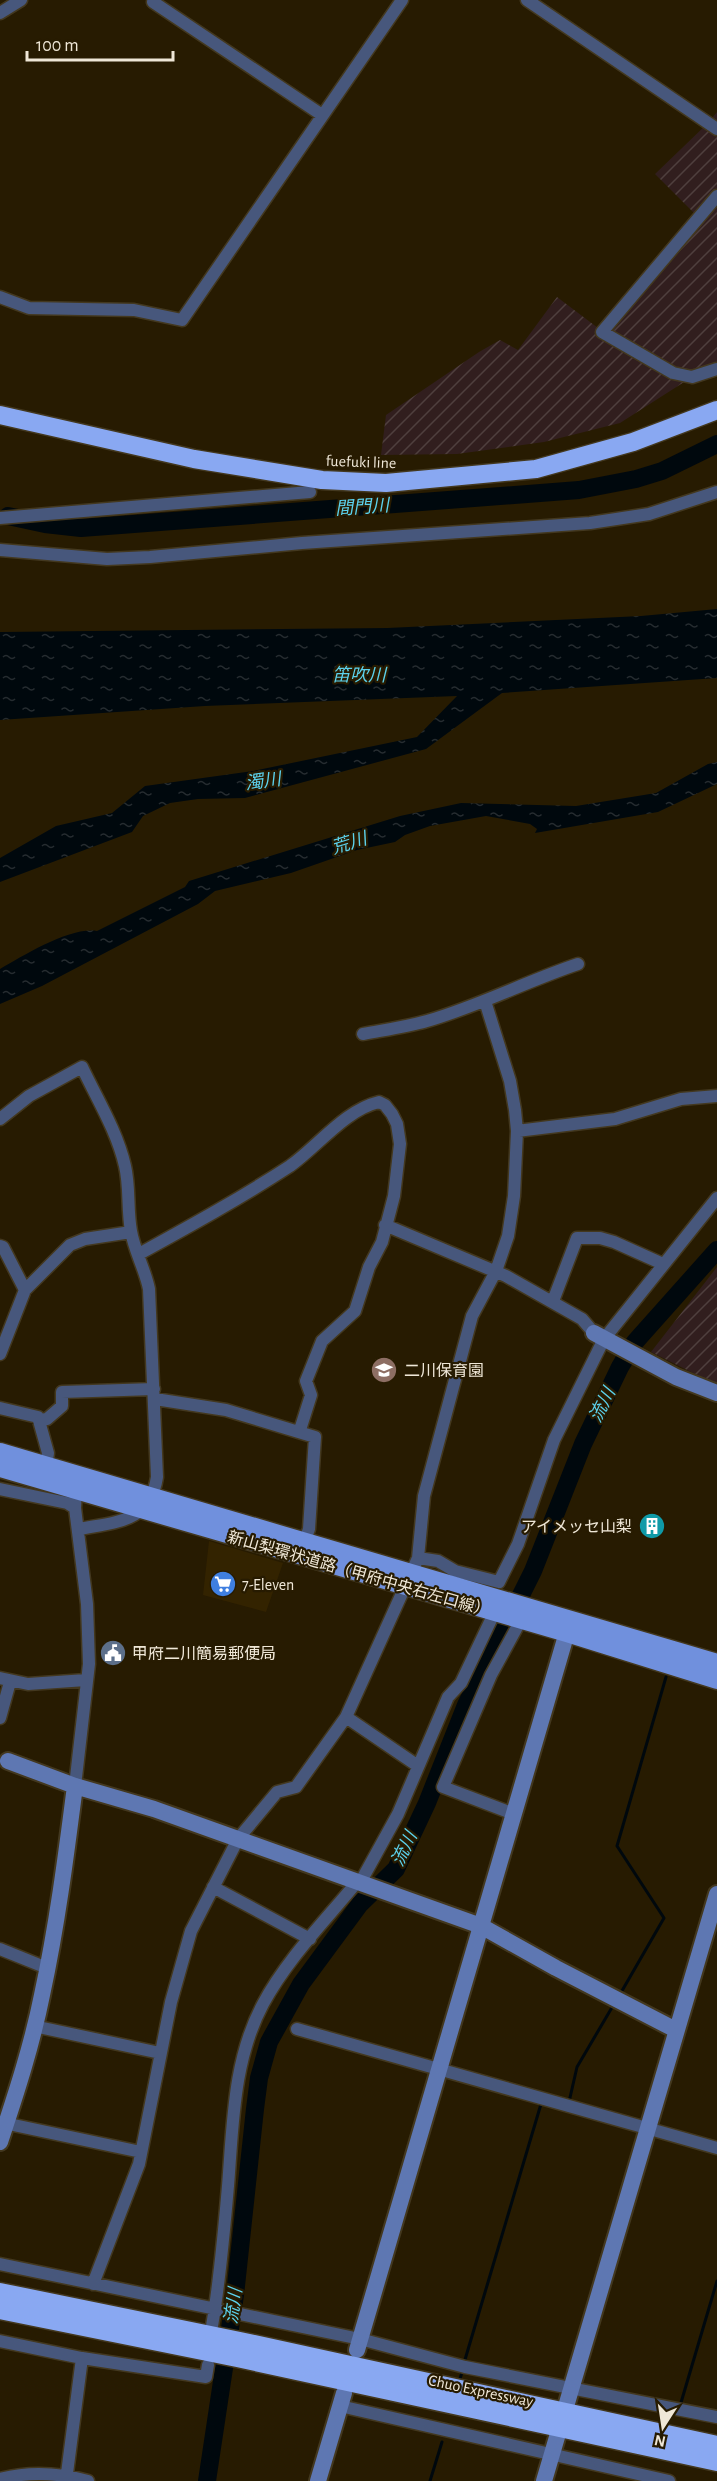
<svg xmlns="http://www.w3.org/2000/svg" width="717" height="2481" viewBox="0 0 717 2481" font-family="'Alegreya Sans','Noto Sans JP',sans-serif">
<defs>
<pattern id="industrial-furrows" width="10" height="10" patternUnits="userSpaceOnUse" patternTransform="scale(1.5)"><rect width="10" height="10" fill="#311e1e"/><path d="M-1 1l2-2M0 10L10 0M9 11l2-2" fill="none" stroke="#4f3f3e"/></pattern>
<pattern id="water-ripples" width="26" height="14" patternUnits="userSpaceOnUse" patternTransform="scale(1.5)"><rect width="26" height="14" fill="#00080d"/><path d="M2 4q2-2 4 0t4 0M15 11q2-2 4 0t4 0" fill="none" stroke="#262c30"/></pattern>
</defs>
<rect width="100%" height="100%" fill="#271b01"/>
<!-- built -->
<path fill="#332300" d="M209,1541l74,22 -17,49 -63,-17z"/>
<!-- industrial -->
<path fill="url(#industrial-furrows)" d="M717,112v257l-25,8 -72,46 -76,19 -87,12 -76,1 5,-40 93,-63 21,-12 18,10 39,-53 45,34 95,-115 -42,-42 53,-51z
M717,1267v118l-66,-33z"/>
<!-- water -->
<path fill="url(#water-ripples)" d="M717,609v69l-215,15 -76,56 -181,49 -47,1 -28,4 -27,13 -11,16 -132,50v-24l56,-32 56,-13 33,-27 108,-15 164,-34 40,-41 -252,10 -205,14v-88l387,-4 254,-12z
M717,762v22l-59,28 -123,21 2,-4 -7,-5 -44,-8 -56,10 -25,9 -10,7 -38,8 -66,23 -76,18 -17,13 -156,82 -42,18v-35c25,-14 69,-42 97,-38l88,-44 4,-6 211,-65 61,-13 115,3 80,-13 52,-29z"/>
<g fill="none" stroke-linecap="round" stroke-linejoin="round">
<!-- stream -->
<path stroke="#00080d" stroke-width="3" d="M619,1996l45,-78 -47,-72 49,-169
M569,2102l8,-35 37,-63
M464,2363l77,-259h2
M459,2382l4,-13
M680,2406l37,-125
M430,2481l12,-39"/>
<!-- river -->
<path stroke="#00080d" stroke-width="18" d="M8,516l37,8 36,4 498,-38 57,-11 26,-8 55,-27
M207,2481l28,-186 20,-186 4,-31 10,-36 32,-58 59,-80 36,-35 31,-66 39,-98 67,-134 50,-127 37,-77 15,-25 82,-92"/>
<!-- street casing -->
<g stroke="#43381f" stroke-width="15">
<path id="street" d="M527,0l190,129
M153,2l169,113
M0,13l21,-13
M717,196l-115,136 71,41 19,4 25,-8
M0,297l29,11 105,2 48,10 220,-320
M0,518l310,-26
M0,550l107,9 43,-2 152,-14 288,-20 59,-9 68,-22
M363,1034c21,-4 43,-7 64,-13 52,-15 100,-40 151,-57
M0,1119l29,-23 53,-29c15,32 35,64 43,99 5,21 2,43 6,65 3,19 14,38 18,58l8,188c-7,46 -42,45 -78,52
M517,1131l98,-12 66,-20 36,-3
M385,1225l121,51 76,43 12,14
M0,1246l3,1 22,43
M139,1254c51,-28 102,-56 151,-88 28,-20 55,-56 89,-64l6,3 7,9 5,10 3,20 -6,52 -12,46 -13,25 -14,44 -33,30 -16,40 5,14 -11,35
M553,1301l24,-63h23l14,4 49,22
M0,1354l25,-64 45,-45 15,-6 46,-7
M155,1399l71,11 89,27 -6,92 -5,14
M0,1408l38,9 10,36 -2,13
M40,1420l7,-1 15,-13v-14l92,-3
M0,1489l67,14 8,5
M418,1558l20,3 17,10 44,11 19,-38 36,-104 50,-101 113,-141
M0,1678l28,6 58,-4
M346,1717l72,49
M0,1718l10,-36
M75,1786l14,-122 -2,-60 -12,-96 1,-18
M514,1814l-71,-27 48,-112 30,-55
M360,1883l38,-69 50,-117 13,-14 37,-78
M213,1887l97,52
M0,1949l47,19
M34,2026l126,27
M297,2029l420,119
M0,2122l141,30
M0,2264l360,75 105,28 252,50
M93,2284l46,-120 32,-162 20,-71 47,-92 39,-47 19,-5 50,-70 72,-159 6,-62 48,-180 24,-45 12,-35 6,-40 3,-65 -2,-21 -5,-29 -25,-80
M212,2326c8,-46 12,-94 16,-140 5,-62 5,-126 35,-182 24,-45 62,-83 94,-122
M0,2341l82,17 124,19 2,-12
M340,2406l329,75
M0,2479c30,-8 59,-6 88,2
M66,2481l16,-123"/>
</g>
<!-- secondary casing -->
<g stroke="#43381f" stroke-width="20">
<path id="secondary" d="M594,1333l82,44 41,16
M8,1761l67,25 79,23 327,117 75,42 120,62
M0,2142c16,-48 32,-97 42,-147 15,-69 24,-139 33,-209
M357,2350l213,-728
M567,2403l150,-509
M318,2481l26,-88
M544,2481l13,-44"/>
</g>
<!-- primary casing -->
<g stroke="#43381f" stroke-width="21">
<path id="primary" d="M0,1452l717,211
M0,1468l567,165 150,47"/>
</g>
<!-- highway casing -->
<g stroke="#43381f" stroke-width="21">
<path id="highway" d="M0,415l194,44 128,21 64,3 150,-14 97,-27 84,-32
M0,2292l240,49 477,104
M0,2310l237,48 480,104"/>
</g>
<!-- street -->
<use href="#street" stroke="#47577c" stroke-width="12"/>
<!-- secondary -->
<use href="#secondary" stroke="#5e77b2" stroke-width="16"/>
<!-- primary -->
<use href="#primary" stroke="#7090dd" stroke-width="18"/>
<!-- highway -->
<use href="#highway" stroke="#89a8f2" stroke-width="18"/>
</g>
<!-- icons -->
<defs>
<g id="school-disc" transform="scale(1.35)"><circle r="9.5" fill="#8d6e63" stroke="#271b01"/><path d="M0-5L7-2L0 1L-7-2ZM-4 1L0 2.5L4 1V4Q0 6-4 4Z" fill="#fff"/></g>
<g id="building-disc" transform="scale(1.35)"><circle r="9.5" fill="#0f9aa8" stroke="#271b01"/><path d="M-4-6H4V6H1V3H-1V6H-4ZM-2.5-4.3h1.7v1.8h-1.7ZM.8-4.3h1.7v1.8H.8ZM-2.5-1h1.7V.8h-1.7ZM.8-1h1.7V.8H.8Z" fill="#fff"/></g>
<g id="supermarket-disc" transform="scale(1.35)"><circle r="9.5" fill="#3f7fe0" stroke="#271b01"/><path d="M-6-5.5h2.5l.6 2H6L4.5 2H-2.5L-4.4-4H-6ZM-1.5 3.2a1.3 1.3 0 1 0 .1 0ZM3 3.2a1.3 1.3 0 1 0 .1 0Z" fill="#fff"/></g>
<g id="civic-disc" transform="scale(1.35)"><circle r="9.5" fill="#5c6f8a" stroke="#271b01"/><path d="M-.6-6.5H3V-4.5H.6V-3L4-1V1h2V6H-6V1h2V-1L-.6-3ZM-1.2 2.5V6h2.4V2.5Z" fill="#fff"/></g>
</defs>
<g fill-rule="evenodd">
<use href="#school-disc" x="384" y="1370"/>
<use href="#building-disc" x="652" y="1526"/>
<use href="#supermarket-disc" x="223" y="1584"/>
<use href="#civic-disc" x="113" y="1653"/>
</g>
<g text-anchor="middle" stroke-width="4.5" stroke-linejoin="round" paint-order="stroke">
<!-- street labels -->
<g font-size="16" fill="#efe7d7" stroke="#271b01">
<text transform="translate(361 461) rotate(2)" y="6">fuefuki line</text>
<text transform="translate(359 1573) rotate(16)" y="6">新山梨環状道路（甲府中央右左口線）</text>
<text transform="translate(481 2390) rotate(12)" y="6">Chuo Expressway</text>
</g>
<!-- poi labels -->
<g font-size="16" fill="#efe7d7" stroke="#271b01" text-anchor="start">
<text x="404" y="1376">二川保育園</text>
<text x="632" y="1532" text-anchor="end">アイメッセ山梨</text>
<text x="242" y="1590">7-Eleven</text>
<text x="132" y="1659">甲府二川簡易郵便局</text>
</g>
<!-- water labels -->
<g font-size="18" font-style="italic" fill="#5cd2ed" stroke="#271b01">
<text transform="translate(362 507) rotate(-4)" y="6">間門川</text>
<text x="359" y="681">笛吹川</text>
<text transform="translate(263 781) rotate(-8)" y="6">濁川</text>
<text transform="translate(349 843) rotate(-17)" y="6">荒川</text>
<text transform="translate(602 1405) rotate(-64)" y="6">流川</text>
<text transform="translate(404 1849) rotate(-65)" y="6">流川</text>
<text transform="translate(233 2306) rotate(-82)" y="6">流川</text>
</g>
</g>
<!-- north arrow -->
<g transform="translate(663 2427) rotate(192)" stroke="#271b01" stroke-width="4.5" paint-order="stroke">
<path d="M0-4.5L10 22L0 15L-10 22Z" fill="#efe7d7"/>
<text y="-9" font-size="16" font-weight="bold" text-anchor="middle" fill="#efe7d7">N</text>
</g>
<!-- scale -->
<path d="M27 51v9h146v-9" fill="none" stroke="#efe7d7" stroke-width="3"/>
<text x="36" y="51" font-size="18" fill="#efe7d7" stroke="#271b01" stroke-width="4.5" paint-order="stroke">100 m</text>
</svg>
